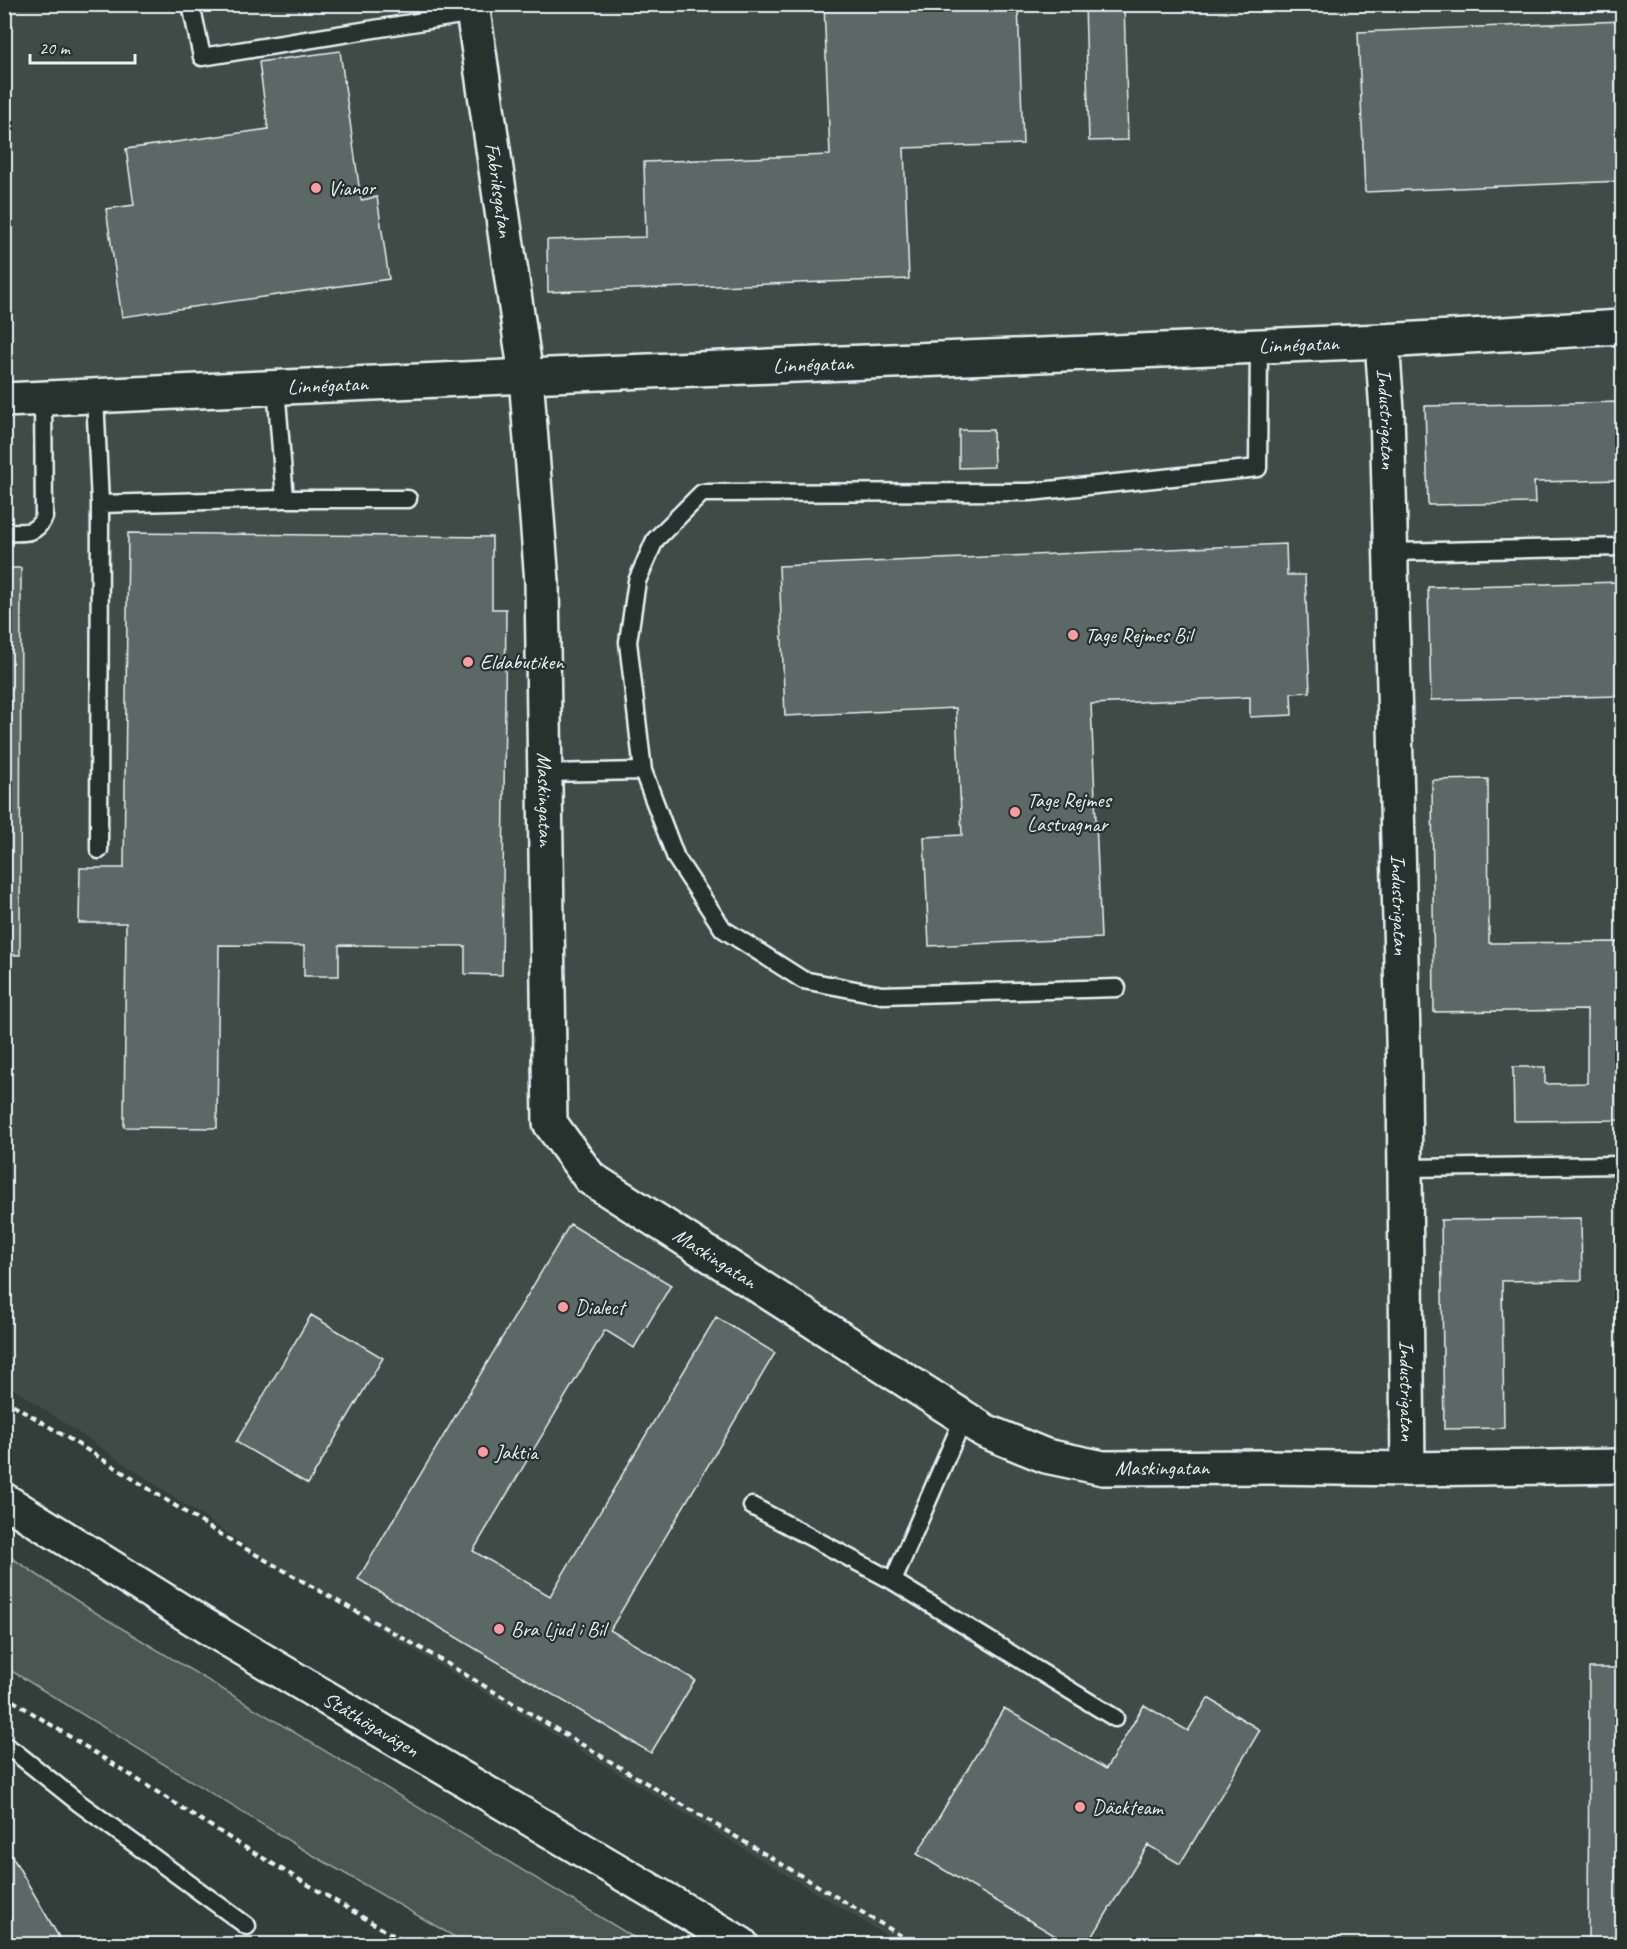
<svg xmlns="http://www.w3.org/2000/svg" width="1627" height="1949" viewBox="0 0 1627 1949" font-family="Caveat,sans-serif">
<rect width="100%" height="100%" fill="#323e39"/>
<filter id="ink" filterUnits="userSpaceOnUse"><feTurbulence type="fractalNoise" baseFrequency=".0167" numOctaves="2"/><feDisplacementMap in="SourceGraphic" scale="12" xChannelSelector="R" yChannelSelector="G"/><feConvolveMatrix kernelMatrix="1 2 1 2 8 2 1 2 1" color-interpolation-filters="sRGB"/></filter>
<g filter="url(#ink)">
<!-- built -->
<path fill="#3f4b46" d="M4,5h1618v1939h-721l-613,-370 -283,-191z"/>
<!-- green -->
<path fill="#495651" stroke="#98a4a4" stroke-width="1.5" d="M4,1553l84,55 557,336h-178l-163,-94 -299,-183z"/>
<!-- building -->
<path fill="#5c6865" stroke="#e8f1f8" stroke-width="1.5" d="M824,4h194l5,140 -119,4 5,131 -361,13 -1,-52 99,-3 -2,-75 186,-7z
M1085,4h39l4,136 -39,1z
M1622,21v160l-257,11 -7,-160z
M340,51l21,149 16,-3 12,82 -267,38 -16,-108 28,-4 -8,-56 142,-20 -9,-67z
M1622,402v78l-88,2 1,21 -107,2 -3,-99z
M959,430h34l1,37 -35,1z
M128,533l364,4v72h14l-4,366 -37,-1v-28l-126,-1v31h-35v-30l-85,-1 -2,183 -93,-1 2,-204h-47l1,-55h44z
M1286,544l1,31h18l5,117 -19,1 1,22 -42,2v-20l-159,7 10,234 -172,8 -5,-109 38,-2 -6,-127 -171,8 -6,-150z
M4,568h17l-1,387h-16z
M1622,582v114l-191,4 -3,-113z
M1488,779l1,164 133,-1v178l-108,1 -1,-54h32v17l42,-1v-73l-153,2 -2,-232z
M1581,1218l1,62 -80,1 2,147 -60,1 -3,-209z
M570,1224l101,61 -37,63 -29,-18 -132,221 77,45 166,-279 59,36 -165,277 85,50 -44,73 -293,-174z
M311,1315l72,43 -75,126 -72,-42z
M1589,1668h33v276h-34z
M1208,1698l52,32 -80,134 -32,-19 -60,99h-19l-152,-90 87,-146 102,61 38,-64 44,26z
M5,1844l58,100h-59z"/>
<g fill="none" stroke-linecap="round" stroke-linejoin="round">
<!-- lane casing -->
<g stroke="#e8f1f8" stroke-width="21">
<path id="lane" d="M191,4l11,53 271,-44
M276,387l9,112h123
M95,396l5,108 -1,346
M100,504l185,-5
M4,532c19,0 31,4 40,-15l-1,-120
M1391,552l231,-5
M546,773l97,-2
M1117,988l-235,7 -79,-15 -80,-51 -47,-71 -33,-87 -15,-129 9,-61 18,-41 47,-47 328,-1 228,-24 1,-122
M1405,1168l217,-3
M752,1506l141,75 71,-164
M893,1581l222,137
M4,1745l11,7 64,51 168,123"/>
</g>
<!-- street casing -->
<g stroke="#e8f1f8" stroke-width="38">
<g id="street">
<path id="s1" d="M472,4l54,372 16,206 8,541 40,55 395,253 61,25 57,12 165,-1 140,2 214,-3"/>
<path id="s2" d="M1382,341l5,70 17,667 4,391"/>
<path id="s3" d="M4,400l522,-24 856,-35 240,-14"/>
</g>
</g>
<!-- secondary casing -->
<g stroke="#e8f1f8" stroke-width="38">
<g id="secondary">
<path id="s4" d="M4,1500l203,127 534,317"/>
</g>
</g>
<!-- path -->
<path stroke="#e8f1f8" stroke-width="4" stroke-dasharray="6 4.5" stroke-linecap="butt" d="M4,1399l98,60 116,74 213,121 484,290
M4,1695l232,147 172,102"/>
<!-- lane -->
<use href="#lane" stroke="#26332d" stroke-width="16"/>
<!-- street -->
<use href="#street" stroke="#26332d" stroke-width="33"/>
<!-- secondary -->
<use href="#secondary" stroke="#26332d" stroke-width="33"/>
</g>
</g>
<!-- markers -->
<g fill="#ff9aa2" stroke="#26332d" stroke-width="2">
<circle cx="316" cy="188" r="6"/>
<circle cx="1073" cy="635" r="6"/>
<circle cx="468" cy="662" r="6"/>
<circle cx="1015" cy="812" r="6"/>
<circle cx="563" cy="1307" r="6"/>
<circle cx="483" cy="1452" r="6"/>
<circle cx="499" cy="1629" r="6"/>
<circle cx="1080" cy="1807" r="6"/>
</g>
<g text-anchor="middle" stroke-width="4.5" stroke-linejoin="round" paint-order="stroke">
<!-- poi labels -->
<g font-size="21" fill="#e8f1f8" stroke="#26332d" text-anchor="start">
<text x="328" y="195">Vianor</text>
<text x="1085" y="642">Tage Rejmes Bil</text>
<text x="480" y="669">Eldabutiken</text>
<text x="1027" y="807">Tage Rejmes<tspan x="1027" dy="24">Lastvagnar</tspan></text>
<text x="575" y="1314">Dialect</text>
<text x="495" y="1459">Jaktia</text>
<text x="511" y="1636">Bra Ljud i Bil</text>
<text x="1092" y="1814">Däckteam</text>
</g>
<!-- street labels -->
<g font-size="21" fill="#e8f1f8" stroke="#26332d">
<text dy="7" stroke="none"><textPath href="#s1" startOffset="188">Fabriksgatan</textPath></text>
<text dy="7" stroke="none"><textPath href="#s3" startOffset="1296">Linnégatan</textPath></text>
<text dy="7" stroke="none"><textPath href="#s3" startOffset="810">Linnégatan</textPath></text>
<text dy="7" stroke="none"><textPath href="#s3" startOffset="324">Linnégatan</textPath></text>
<text dy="7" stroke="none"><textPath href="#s2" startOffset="78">Industrigatan</textPath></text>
<text dy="7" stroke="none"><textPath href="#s1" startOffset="800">Maskingatan</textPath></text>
<text dy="7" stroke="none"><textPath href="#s2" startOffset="564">Industrigatan</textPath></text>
<text dy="7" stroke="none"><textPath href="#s1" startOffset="1340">Maskingatan</textPath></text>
<text dy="7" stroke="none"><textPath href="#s2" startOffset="1050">Industrigatan</textPath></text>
<text dy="7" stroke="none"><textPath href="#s1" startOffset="1844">Maskingatan</textPath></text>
<text dy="7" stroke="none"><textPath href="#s4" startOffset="430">Ståthögavägen</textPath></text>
</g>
</g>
<!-- margin -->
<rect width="1627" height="1949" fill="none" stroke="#26332d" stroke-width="24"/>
<rect x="12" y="12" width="1603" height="1925" fill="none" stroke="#e8f1f8" stroke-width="2" filter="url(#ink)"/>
<!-- scale -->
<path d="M30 54v9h105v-9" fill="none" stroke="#e8f1f8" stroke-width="3"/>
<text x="39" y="54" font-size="18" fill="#e8f1f8" stroke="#26332d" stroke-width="4.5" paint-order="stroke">20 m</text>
</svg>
